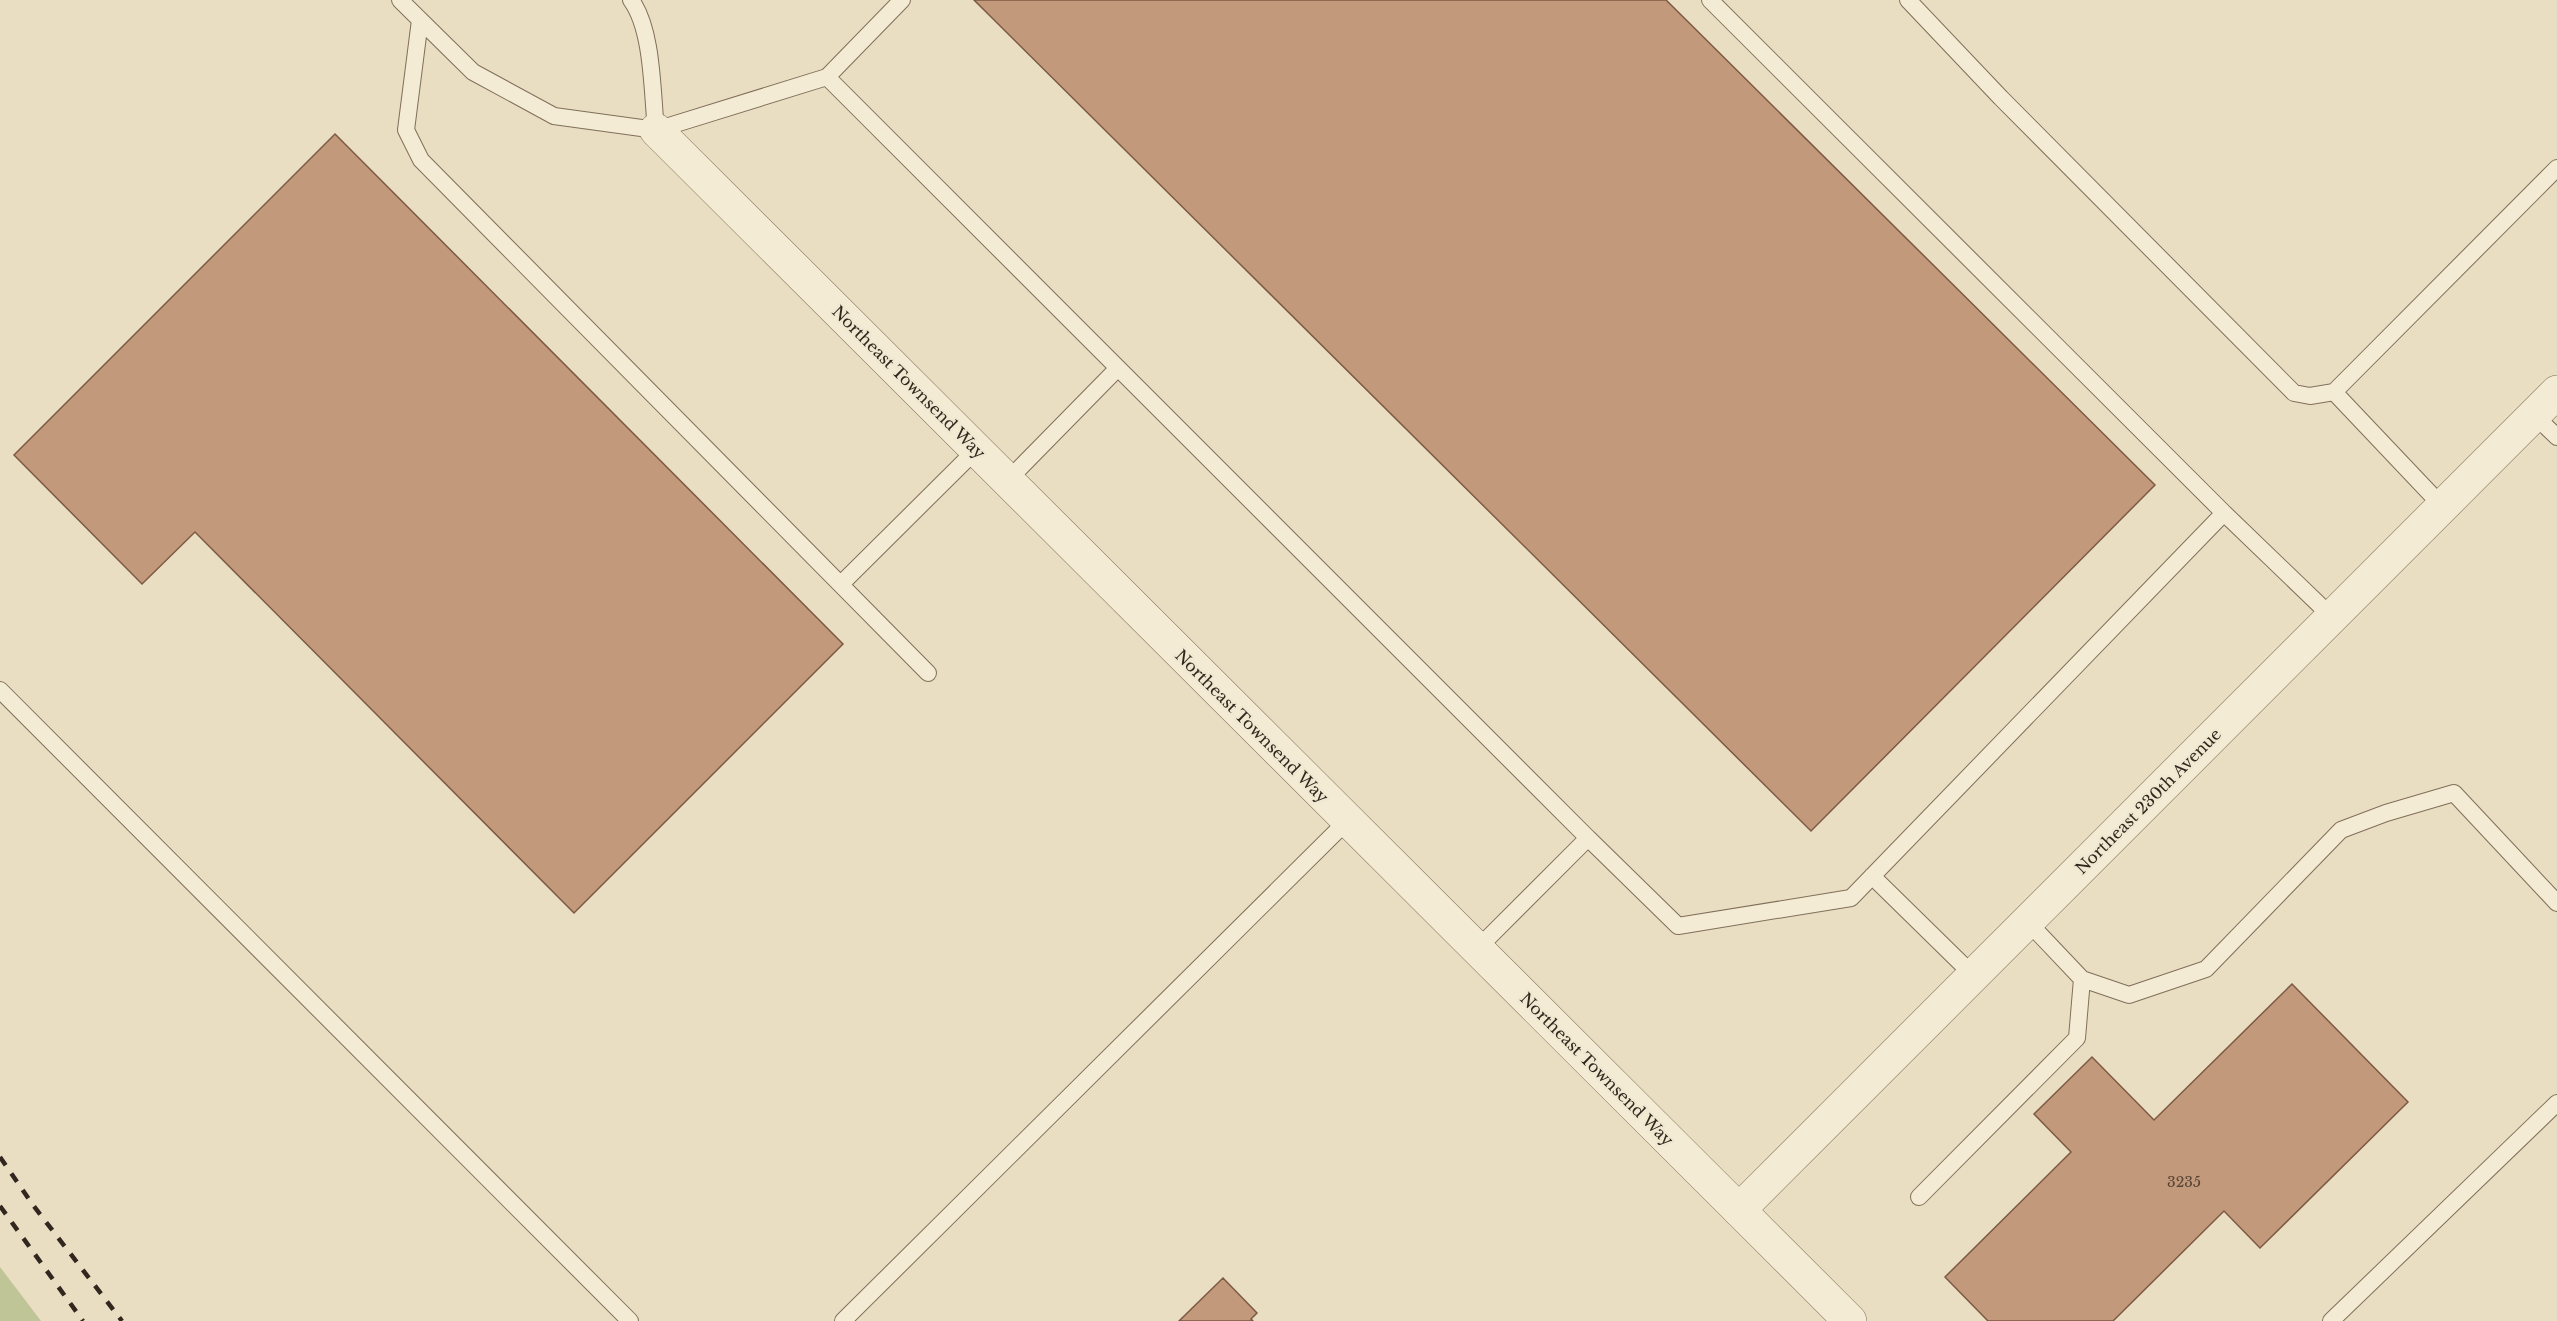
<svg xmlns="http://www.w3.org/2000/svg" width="2557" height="1321" viewBox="0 0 2557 1321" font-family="'Libre Baskerville',serif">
<rect width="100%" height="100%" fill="#e9ddc2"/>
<!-- green -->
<path fill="#c0c597" d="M0,1267l41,54h-41z"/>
<!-- building -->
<path fill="#c3997b" stroke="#7d5a43" stroke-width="1.5" d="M974,0h692l489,485 -344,346z
M335,134l508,510 -269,269 -379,-381 -53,52 -128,-129z
M2292,984l116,118 -148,146 -36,-37 -111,110h-125l-43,-44 126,-125 -37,-38 58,-57 62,63z
M1223,1278l34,35 -6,6 2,2h-74z"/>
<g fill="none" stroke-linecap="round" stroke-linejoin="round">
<!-- service casing -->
<g stroke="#806f5b" stroke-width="18">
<path id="service" d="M400,0l73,72 81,44 102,14 171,-53 761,761 -111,111
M631,0c22,30 21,92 25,130
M1908,0l93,98 293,295 16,3 24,-4 223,-224
M420,20l-14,110 15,30 507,513
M827,77l75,-77
M2334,392l108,114
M2534,415l23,22
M1007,481l111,-113
M2224,513l108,104
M841,584l135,-134
M0,690l630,631
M1588,838l90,88 173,-28 373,-385 -514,-513
M1872,876l101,99
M2082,979l47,16 77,-26 135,-139 45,-17 68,-20 103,110
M1919,1197l158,-159 5,-59 -55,-58
M843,1321l504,-500
M2331,1321l226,-218"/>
</g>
<!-- minor casing -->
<g stroke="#806f5b" stroke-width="34">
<path id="minor" d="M656,130l1083,1080"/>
</g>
<!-- tertiary casing -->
<g stroke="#806f5b" stroke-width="34">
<path id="tertiary" d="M1850,1321l-111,-111 818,-818"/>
</g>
<!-- service -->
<use href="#service" stroke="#f4ebd4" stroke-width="16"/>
<!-- minor -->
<use href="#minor" stroke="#f4ebd4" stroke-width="33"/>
<!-- tertiary -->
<use href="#tertiary" stroke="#f4ebd4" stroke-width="33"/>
<!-- rail -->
<path stroke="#32271e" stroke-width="4.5" stroke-dasharray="10 10" stroke-linecap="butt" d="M0,1157l33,48 89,116
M0,1206l83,115"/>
</g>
<g text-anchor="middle" stroke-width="5" stroke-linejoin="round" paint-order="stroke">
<!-- number labels -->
<g font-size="14" fill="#564435">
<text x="2184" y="1187">3235</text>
</g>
<!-- street labels -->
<g font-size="16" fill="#32271e" stroke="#f1e8d1">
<text transform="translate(909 382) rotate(45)" y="6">Northeast Townsend Way</text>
<text transform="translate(1252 726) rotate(45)" y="6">Northeast Townsend Way</text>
<text transform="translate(2148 801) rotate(-45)" y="6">Northeast 230th Avenue</text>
<text transform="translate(1597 1069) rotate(45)" y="6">Northeast Townsend Way</text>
</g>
</g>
</svg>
